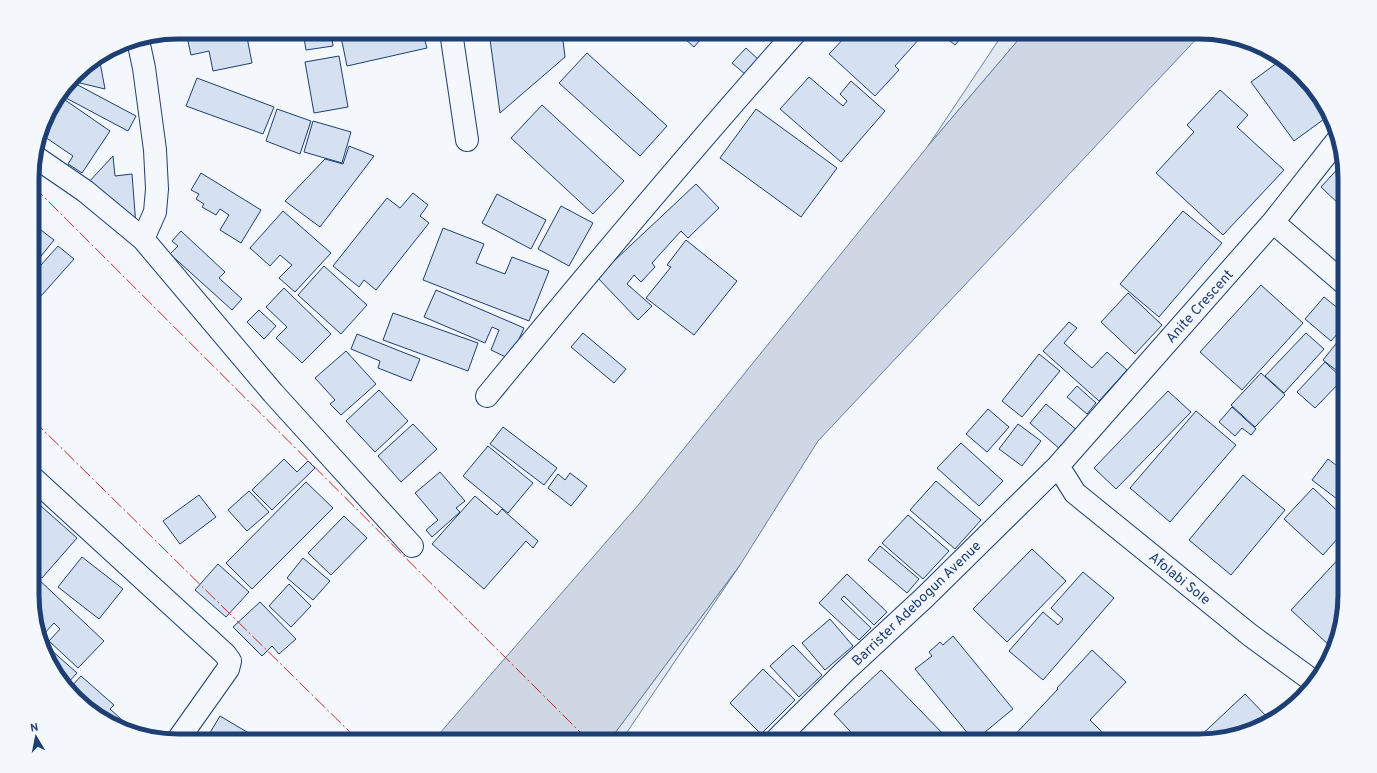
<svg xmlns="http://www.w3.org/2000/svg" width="1377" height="773" viewBox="0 0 1377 773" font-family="Overpass,sans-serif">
<rect width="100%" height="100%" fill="#f4f7fb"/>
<!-- green -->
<path fill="#e3e9f0" stroke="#687fa3" d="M1004,32h21l-97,114z
M740,565l-119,176h-12z"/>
<!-- water -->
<path fill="#cfd7e4" stroke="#687fa3" d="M1025,32l177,1 -384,408 -78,124 -131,176h-176l207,-238 288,-357z"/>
<!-- building -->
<path fill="#d5e0f0" stroke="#1d3f73" d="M186,32h60l6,31 -39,8 -4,-20 -18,4z
M303,32h28l2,14 -27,4z
M340,32h92l-9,2 4,14 -80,18z
M489,32h73l3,25 -65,56z
M677,32h30l-13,15z
M850,32h63l7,6 -25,28 4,4 -24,26 -46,-42z
M939,32h27l-11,13z
M746,48l13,12 -13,15 -14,-12z
M587,53l80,73 -27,30 -81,-73z
M339,56l9,51 -34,6 -9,-51z
M99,57l6,32 -25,-6 -2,-10 4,-5z
M1281,60l22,21 22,29 2,7 -33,24 -43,-59z
M809,77l34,29 4,-5 -7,-7 11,-13 34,30 -44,51 -61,-53z
M197,78l77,29 -11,27 -77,-28z
M74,83l62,33 -8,15 -62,-33z
M1220,90l28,25 -11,12 47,43 -61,65 -67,-62 38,-41 -7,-7z
M65,100l45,31 -28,42 -14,-9 5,-8 -31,-21z
M542,105l82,76 -31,33 -82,-76z
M277,109l34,12 -11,33 -34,-13z
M756,109l81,59 -36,49 -81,-59z
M313,121l38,11 -9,31 -38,-11z
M349,146l25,10 -54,71 -35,-26 40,-42 18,5z
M113,156l2,20 17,-2 4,52 -50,-41z
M1343,163l2,5v42l-24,-23z
M201,173l60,37 -20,33 -21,-13 9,-15 -9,-6 -4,6 -14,-8 2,-3 -8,-5 3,-5 -8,-4z
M696,184l23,24 -31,30 -7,-7 -29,32 3,4 -14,15 -7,-7 -7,9 25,22 -14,14 -41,-43z
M413,193l15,12 -8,11 9,7 -53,67 -12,-10 -5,7 -26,-21 54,-68 13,10z
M497,194l49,26 -15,29 -49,-26z
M561,206l32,17 -24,43 -31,-17z
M283,211l48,42 -36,39 -16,-14 13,-13 -12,-10 -10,11 -20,-18z
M1183,211l39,32 -63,74 -39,-33z
M33,224l21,16 -21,26z
M443,228l41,16 -8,19 29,11 7,-17 37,14 -20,50 -106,-41z
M181,231l44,41 -6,6 23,21 -10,11 -62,-56 8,-8 -6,-5z
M686,240l51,41 -43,54 -48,-37 25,-31 -4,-2z
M58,246l16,13 -41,46v-31z
M324,266l43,39 -26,29 -43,-39z
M1261,285l42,38 -61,67 -42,-38z
M284,288l47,46 -29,29 -26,-25 11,-11 -21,-20z
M436,290l88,38 -14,31 -19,-9 8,-20 -7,-3 -7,16 -61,-26z
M1128,293l34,32 -27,29 -34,-32z
M1324,297l21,17v11l-14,16 -26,-22z
M259,310l17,16 -12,13 -17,-17z
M393,313l85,30 -10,28 -85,-31z
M1069,322l8,6 -13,15 28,25 15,-16 20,18 -28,31 -56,-50z
M583,333l43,36 -12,14 -43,-36z
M1306,333l18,16 -40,44 -19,-17z
M357,334l63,25 -9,22 -33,-13 2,-7 -29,-12z
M1339,340l6,4v33l-22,-17z
M346,351l30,33 -35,31 -11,-11 5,-4 -20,-22z
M1039,354l21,17 -38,46 -20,-16z
M1325,362l18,17 -28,29 -18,-16z
M1261,373l24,22 -30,32 -24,-22z
M1077,386l19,17 -9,11 -20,-17z
M379,390l29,31 -33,31 -29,-31z
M1168,391l23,21 -75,77 -22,-21z
M1046,404l32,27 -17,19 -31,-27z
M1232,407l24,22 -5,6 -9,-7 -7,8 -16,-14z
M988,409l21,18 -22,25 -21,-18z
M1196,411l40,34 -66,77 -40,-34z
M413,424l24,25 -36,33 -23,-26z
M1018,424l23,17 -19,25 -23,-17z
M503,427l54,41 -13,17 -54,-41z
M961,443l42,38 -24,25 -42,-38z
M488,446l45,37 -25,30 -45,-37z
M284,459l13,13 11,-11 7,7 -43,42 -20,-20z
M1328,459l13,10 4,-5v41l-33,-25z
M440,472l25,29 -9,7 4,4 -28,25 -6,-7 12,-10 -23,-27z
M570,473l17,13 -16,20 -23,-18 10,-14 7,6z
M1243,475l42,35 -54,65 -42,-35z
M936,481l45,39 -26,29 -45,-39z
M306,482l27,26 -81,81 -26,-26z
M1313,488l32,30v12l-22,25 -39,-36z
M249,491l20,21 -22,19 -19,-21z
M199,495l17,22 -36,27 -17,-23z
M475,496l22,19 5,-6 36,32 -5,7 -7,-7 -42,48 -52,-45z
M33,499l44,39 -35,40 -9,-8z
M908,515l41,36 -26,28 -41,-36z
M344,516l23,22 -36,37 -23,-22z
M880,546l39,33 -12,14 -39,-33z
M1032,549l34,32 -59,61 -34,-33z
M1345,552v52l-12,38 -3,4 -39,-36z
M82,557l41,32 -24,30 -41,-32z
M303,558l27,23 -17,19 -26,-22z
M218,564l31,28 -23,25 -31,-27z
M1083,572l31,26 -71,82 -34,-29 34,-39 15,13 5,-6 -12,-11z
M847,574l40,38 -13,13 -30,-29 -3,3 30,29 -12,12 -40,-37z
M36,577l68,64 -26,27 -29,-27 11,-12 -6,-6 -12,13 -9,-22v-33z
M289,584l22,22 -20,21 -22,-21z
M260,602l36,37 -17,15 -7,-8 -10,10 -29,-29z
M830,619l23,27 -28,24 -23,-27z
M953,636l60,73 -39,32 -59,-72 17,-13 -3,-4 11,-10 3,3z
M793,645l29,30 -23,22 -29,-31z
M50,649l27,24 -11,12 -10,-9 -9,-25z
M1092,650l34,32 -36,38 17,17 -3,4h-95l49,-52 -1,-1z
M763,669l32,31 -34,34 -31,-31z
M881,670l69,71h-91l-25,-27z
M81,676l33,29 -4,4 22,20 -27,-7 -35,-34z
M1245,694l25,26 -62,21h-13z
M220,716l37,22 -2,3h-50z"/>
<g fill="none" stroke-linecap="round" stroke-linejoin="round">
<!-- minor casing -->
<g stroke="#1d3f73" stroke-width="24">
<path id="minor" d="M451,32l16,108
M138,40l6,28 11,82 2,39 -2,23 -12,27
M34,156l51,35 58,48 130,154 139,153
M1273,222l72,62
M487,396c101,-123 203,-245 309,-364
M1058,466l17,27 175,142 63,46
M33,478l192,176 5,7 -2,8 -51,72
M775,741l69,-69 81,-75 133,-131 215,-244 63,-80"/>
</g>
<!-- minor -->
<use href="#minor" stroke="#f4f7fb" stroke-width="22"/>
<!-- power -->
<path stroke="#c62828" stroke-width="1" stroke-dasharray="14 3 2 3" stroke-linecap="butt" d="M33,186l556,555
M33,420l326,321"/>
</g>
<g text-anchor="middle" stroke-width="3" stroke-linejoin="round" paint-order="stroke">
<!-- street labels -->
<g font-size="14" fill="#1d3f73" stroke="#f4f7fb">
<text transform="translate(1199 306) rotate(-48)" y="5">Anite Crescent</text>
<text transform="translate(1180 578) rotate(39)" y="5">Afolabi Sole</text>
<text transform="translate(916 603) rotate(-44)" y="5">Barrister Adebogun Avenue</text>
</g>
</g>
<!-- crop -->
<path d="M0 0H1377V773H0ZM178 39H1199A139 139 0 0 1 1338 178V595A139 139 0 0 1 1199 734H178A139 139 0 0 1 39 595V178A139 139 0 0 1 178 39Z" fill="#f4f7fb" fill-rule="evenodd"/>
<path fill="none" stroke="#1d3f73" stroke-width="5" d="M178 39H1199A139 139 0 0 1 1338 178V595A139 139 0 0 1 1199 734H178A139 139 0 0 1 39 595V178A139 139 0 0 1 178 39Z"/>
<!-- north arrow -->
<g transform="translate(36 737) rotate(350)" stroke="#f4f7fb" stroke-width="3" paint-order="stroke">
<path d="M0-3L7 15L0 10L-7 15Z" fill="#1d3f73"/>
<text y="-6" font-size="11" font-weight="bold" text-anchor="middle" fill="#1d3f73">N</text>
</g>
</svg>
